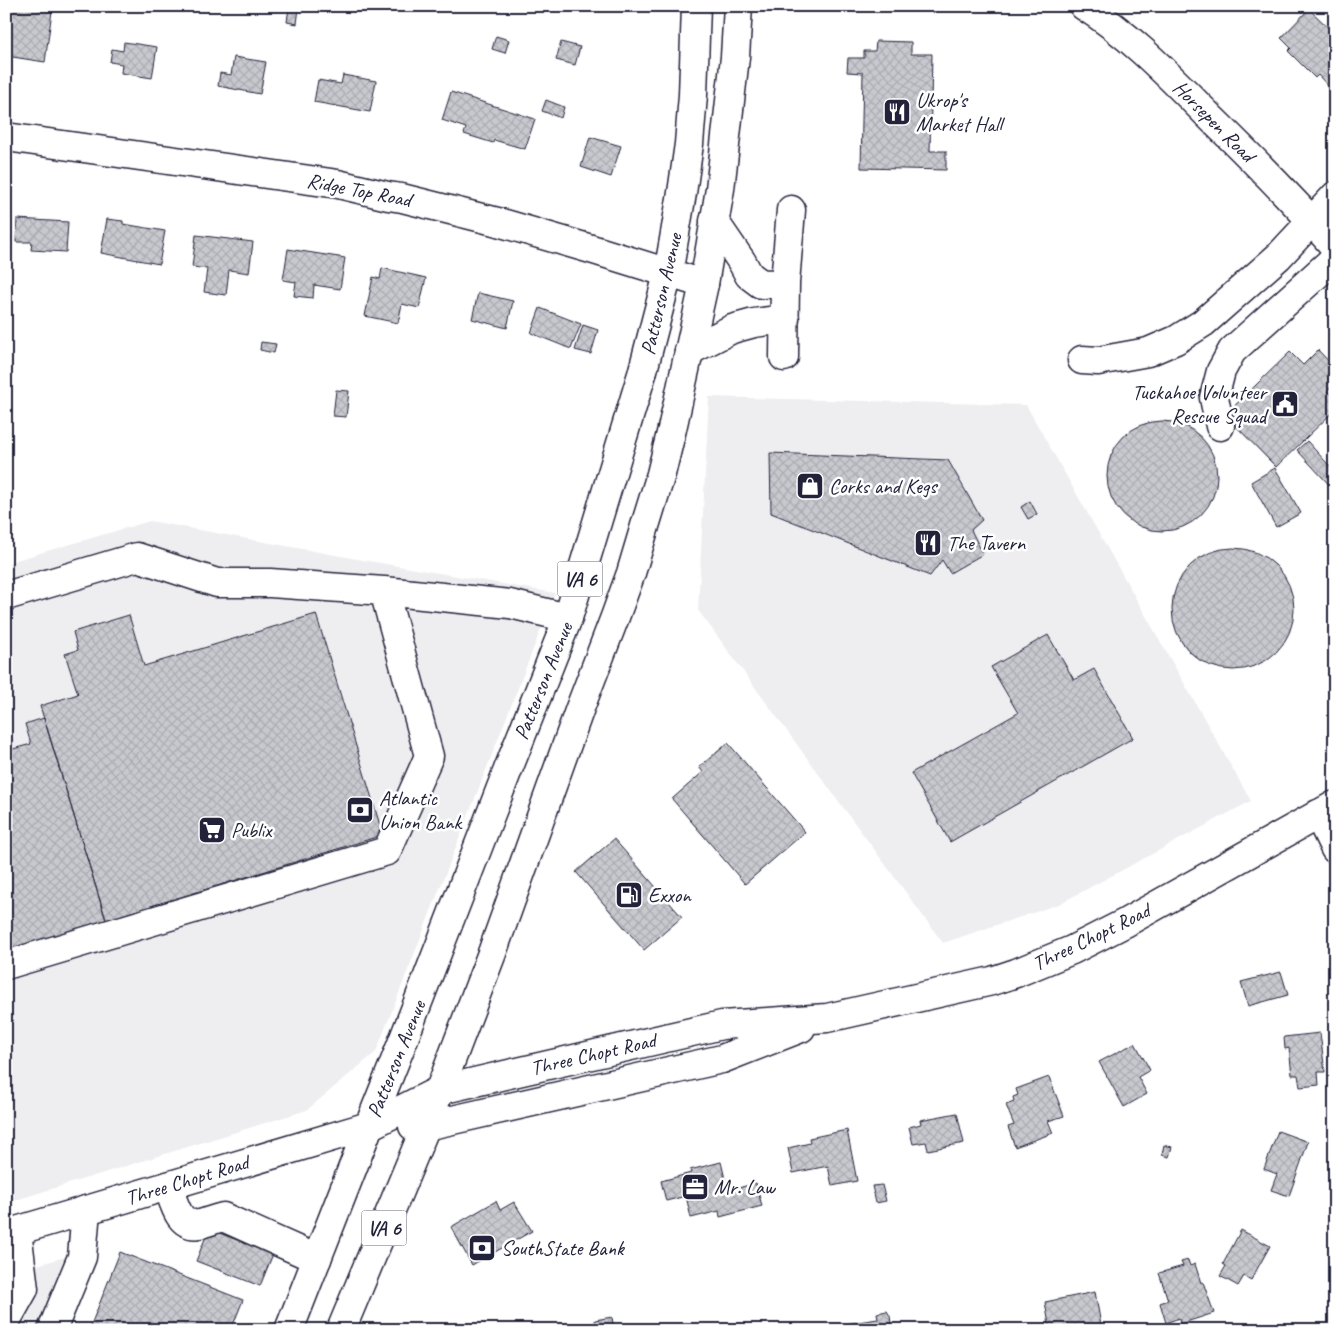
<svg xmlns="http://www.w3.org/2000/svg" width="1341" height="1336" viewBox="0 0 1341 1336" font-family="Caveat,sans-serif">
<defs>
<pattern id="building-cross-hatch" width="8" height="8" patternUnits="userSpaceOnUse" patternTransform="scale(1.25)"><rect width="8" height="8" fill="#c8c8cf"/><path d="M0 0l8 8M0 8l8-8" fill="none" stroke="#acacb3"/></pattern>
</defs>
<rect width="100%" height="100%" fill="#fff"/>
<filter id="ink" filterUnits="userSpaceOnUse"><feTurbulence type="fractalNoise" baseFrequency=".02" numOctaves="2"/><feDisplacementMap in="SourceGraphic" scale="10" xChannelSelector="R" yChannelSelector="G"/><feConvolveMatrix kernelMatrix="1 2 1 2 8 2 1 2 1" color-interpolation-filters="sRGB"/></filter>
<g filter="url(#ink)">
<!-- built -->
<path fill="#eeeef1" d="M709,397l317,8 225,396 -192,103 -116,39 -245,-333z
M150,521l207,38 198,34 -179,459 -69,58 -301,93v-640z
M65,1257l-30,73h-29v-56z"/>
<!-- building -->
<path fill="url(#building-cross-hatch)" stroke="#22223b" d="M6,6h32l-1,3 15,2 -7,51 -39,-6z
M1247,6h11l-5,6z
M289,7l10,1 -2,16 -10,-2z
M1309,9l26,25v49l-5,5 -12,-13 -3,3 -27,-27 3,-3 -10,-10z
M496,36l13,4 -4,13 -13,-4z
M876,41l35,1v12h21l-2,97h16v19l-85,-2 2,-95 -16,-1 1,-14h16v-7h11z
M124,42l33,5 -5,31 -31,-5 1,-9 -12,-2 2,-13 11,2z
M561,42l19,5 -5,18 -19,-5z
M234,57l32,5 -6,32 -42,-8 2,-13 11,2z
M343,75l33,6 -6,31 -56,-10 4,-22 23,4z
M451,92l84,27 -10,30 -31,-9 -1,3 -29,-9 2,-6 -24,-8z
M546,100l18,7 -3,11 -19,-7z
M590,137l31,9 -10,31 -30,-10z
M17,219l51,3 -2,30 -35,-2 1,-8h-16z
M107,219l16,2v3l42,7 -6,33 -58,-11z
M196,235l57,7 -4,31 -20,-3 -3,25 -22,-3 3,-23 -15,-2z
M288,249l57,9 -5,31 -26,-4 -1,13 -19,-2 2,-14 -13,-2z
M382,268l44,10 -7,30 -17,-4 -4,19 -33,-7 8,-39 7,2z
M478,293l35,8 -6,27 -35,-9z
M540,308l41,16 -10,25 -40,-16z
M583,325l15,5 -7,24 -16,-4z
M261,342l15,2 -2,9 -14,-3z
M1318,350l17,18v15l-8,8 8,7v12l-59,57 -51,-52 65,-63 13,13z
M336,390l13,1 -3,26 -13,-1z
M1107 476a55 55 0 1 1 110 0a55 55 0 1 1-110 0Z
M1307,441l28,31v19l-38,-41z
M770,453l178,7 34,60 -11,10 12,24 -33,19 -8,-13 -12,16 -159,-63z
M1275,468l26,45 -25,14 -25,-45z
M1030,501l7,13 -9,5 -7,-12z
M1172 609a61 61 0 1 1 122 0a61 61 0 1 1-122 0Z
M316,614l67,221 -277,85 -66,-214 38,-12 -13,-40 13,-4 -5,-18 56,-17 15,51z
M1048,635l26,45 20,-11 39,69 -183,104 -39,-69 107,-60 -27,-46z
M44,718l62,202 -100,30v-199l25,-7 -6,-20z
M728,743l77,89 -60,52 -73,-85 31,-27 -4,-5z
M614,839l68,78 -38,33 -68,-78z
M1281,972l7,23 -40,11 -7,-24z
M1320,1033l5,39h-7l1,13 -19,2 -2,-12h-6l-3,-27 -4,1 -1,-12z
M1135,1043l15,27 -12,7 9,17 -23,13 -25,-45z
M1049,1077l15,39 -16,5 5,12 -38,14 -7,-20 6,-2 -8,-20 8,-3 -1,-5 5,-2 -2,-6z
M957,1113l7,30 -36,7 -2,-8 -13,2 -4,-17 12,-3 -1,-4z
M847,1130l10,51 -25,5 -4,-20 -35,7 -5,-25 22,-5 -1,-5z
M1278,1131l30,11 -19,54 -18,-6 6,-16 -13,-5z
M1164,1145l8,2 -3,10 -7,-2z
M721,1162l7,29 28,-8 6,23 -42,11 -1,-6 -28,7 -5,-22 -20,5 -5,-20 30,-8 -1,-3z
M882,1185l4,16 -10,2 -4,-17z
M496,1201l4,9 14,-8 18,29 -60,34 -21,-38z
M209,1229l64,25 -13,32 -64,-25z
M1241,1230l29,16 -19,34 -7,-4 -6,10 -18,-10 6,-10 -3,-2z
M120,1252l123,48 -12,30h-142z
M1188,1260l2,6 5,-2 6,19 2,-1 11,31 -34,11 -1,-6 -13,5 -6,-20 8,-3 -9,-27 24,-7 -2,-4z
M1095,1292l7,38h-52l-5,-28z
M887,1311l3,5 2,14h-53l-1,-5 40,-6 -1,-6z
M612,1317l2,13h-18l-1,-10z"/>
<g fill="none" stroke-linecap="round" stroke-linejoin="round">
<!-- minor casing -->
<g stroke="#22223b" stroke-width="31">
<path id="minor" d="M6,137l332,47 50,12 14,2 96,24 93,27 113,35
M714,221l28,41 7,13 12,9 24,-1
M689,351l43,-22 22,-6 31,-4
M784,357l1,-74 6,-73
M1082,360l16,1 50,-9 28,-12 27,-17 76,-67 56,-60
M1220,426l-6,-28 7,-27 11,-20 103,-93
M6,596l131,-39 80,26h53l114,8 126,13 58,14
M1318,814l17,35
M6,965l381,-114 42,-95 -45,-165
M168,1186c6,16 10,42 32,38 8,-2 15,-5 23,-7l94,42
M6,1321l18,-32 -7,-58
M52,1330l30,-73 4,-47"/>
</g>
<!-- major casing -->
<g stroke="#22223b" stroke-width="31">
<path id="major" d="M1084,6c49,31 88,73 129,114 42,41 83,83 122,127
M413,1126h13l22,-5 274,-62 79,-31
M6,1234l363,-108 71,-36 282,-65 105,-7 165,-37 24,-8 56,-23 53,-27 210,-118
M289,1330l80,-204 32,-80 108,-279 59,-149 74,-244 26,-100 14,-81 7,-49 4,-49 3,-89
M341,1330l85,-204 66,-173 88,-245 35,-91 16,-44 14,-47 16,-52 11,-45 32,-145 16,-95 15,-132 3,-51"/>
</g>
<!-- minor -->
<use href="#minor" stroke="#fff" stroke-width="28"/>
<!-- major -->
<use href="#major" stroke="#fff" stroke-width="28"/>
</g>
</g>
<!-- icons -->
<defs>
<g id="restaurant-square" transform="scale(1.4375)"><rect x="-9" y="-9" width="18" height="18" rx="4" fill="#22223b" stroke="#fff"/><path d="M-5-6h1v4h1v-4h1v4h1v-4h1v5L-1.5 .5V6h-2V.5L-5-1ZM5-6V6H3V1.5H1.5Q1.5-4 5-6Z" fill="#fff"/></g>
<g id="civic-square" transform="scale(1.4375)"><rect x="-9" y="-9" width="18" height="18" rx="4" fill="#22223b" stroke="#fff"/><path d="M-.6-6.5H3V-4.5H.6V-3L4-1V1h2V6H-6V1h2V-1L-.6-3ZM-1.2 2.5V6h2.4V2.5Z" fill="#fff"/></g>
<g id="shop-square" transform="scale(1.4375)"><rect x="-9" y="-9" width="18" height="18" rx="4" fill="#22223b" stroke="#fff"/><path d="M-5-2.5h2.3a2.7 3.5 0 0 1 5.4 0H5L5.5 6h-11ZM-1.5-2.5h3a1.5 2.3 0 0 0-3 0Z" fill="#fff"/></g>
<g id="bank-square" transform="scale(1.4375)"><rect x="-9" y="-9" width="18" height="18" rx="4" fill="#22223b" stroke="#fff"/><path d="M-6-4H6V4H-6ZM0-2.3a2.3 2.3 0 1 0 0 4.6a2.3 2.3 0 1 0 0-4.6Z" fill="#fff"/></g>
<g id="supermarket-square" transform="scale(1.4375)"><rect x="-9" y="-9" width="18" height="18" rx="4" fill="#22223b" stroke="#fff"/><path d="M-6-5.5h2.5l.6 2H6L4.5 2H-2.5L-4.4-4H-6ZM-1.5 3.2a1.3 1.3 0 1 0 .1 0ZM3 3.2a1.3 1.3 0 1 0 .1 0Z" fill="#fff"/></g>
<g id="fuel-square" transform="scale(1.4375)"><rect x="-9" y="-9" width="18" height="18" rx="4" fill="#22223b" stroke="#fff"/><path d="M-5.5-6h7V0h2V4h1.3V-2.5L3-4.5l.8-.8L6-3V5H2.5V1h-1V6h-7ZM-4.2-4.7v3.2H.2V-4.7Z" fill="#fff"/></g>
<g id="office-square" transform="scale(1.4375)"><rect x="-9" y="-9" width="18" height="18" rx="4" fill="#22223b" stroke="#fff"/><path d="M-6-3h4V-5.5h4V-3h4V5H-6ZM-1-4.5V-3h2v-1.5ZM-6 0V1H6V0Z" fill="#fff"/></g>
</defs>
<g fill-rule="evenodd">
<use href="#restaurant-square" x="897" y="112"/>
<use href="#civic-square" x="1285" y="404"/>
<use href="#shop-square" x="810" y="486"/>
<use href="#restaurant-square" x="928" y="543"/>
<use href="#bank-square" x="360" y="810"/>
<use href="#supermarket-square" x="212" y="830"/>
<use href="#fuel-square" x="629" y="895"/>
<use href="#office-square" x="695" y="1187"/>
<use href="#bank-square" x="482" y="1248"/>
</g>
<g text-anchor="middle" stroke-width="5" stroke-linejoin="round" paint-order="stroke">
<!-- shield labels -->
<g fill="#fff" stroke="#646476" stroke-width="1">
<rect x="557.5" y="561.5" width="45" height="35" rx="4"/>
<rect x="361.5" y="1210.5" width="45" height="35" rx="4"/>
</g>
<g font-size="20" font-weight="bold" fill="#22223b">
<text x="580" y="586">VA 6</text>
<text x="384" y="1235">VA 6</text>
</g>
<!-- poi labels -->
<g font-size="21" fill="#22223b" stroke="#fff" text-anchor="start">
<text x="916" y="107">Ukrop's<tspan x="916" dy="24">Market Hall</tspan></text>
<text x="1266" y="399" text-anchor="end">Tuckahoe Volunteer<tspan x="1266" dy="24">Rescue Squad</tspan></text>
<text x="829" y="493">Corks and Kegs</text>
<text x="947" y="550">The Tavern</text>
<text x="379" y="805">Atlantic<tspan x="379" dy="24">Union Bank</tspan></text>
<text x="231" y="837">Publix</text>
<text x="648" y="902">Exxon</text>
<text x="714" y="1194">Mr. Law</text>
<text x="501" y="1255">SouthState Bank</text>
</g>
<!-- street labels -->
<g font-size="21" fill="#22223b" stroke="#fff">
<text transform="translate(1214 121) rotate(45)" y="7">Horsepen Road</text>
<text transform="translate(359 190) rotate(11)" y="7">Ridge Top Road</text>
<text transform="translate(661 294) rotate(-77)" y="7">Patterson Avenue</text>
<text transform="translate(543 681) rotate(-68)" y="7">Patterson Avenue</text>
<text transform="translate(1091 937) rotate(-26)" y="7">Three Chopt Road</text>
<text transform="translate(593 1054) rotate(-13)" y="7">Three Chopt Road</text>
<text transform="translate(396 1059) rotate(-68)" y="7">Patterson Avenue</text>
<text transform="translate(187 1180) rotate(-17)" y="7">Three Chopt Road</text>
</g>
</g>
<!-- margin -->
<rect width="1341" height="1336" fill="none" stroke="#fff" stroke-width="25"/>
<rect x="12" y="12" width="1316" height="1311" fill="none" stroke="#22223b" stroke-width="2" filter="url(#ink)"/>
</svg>
